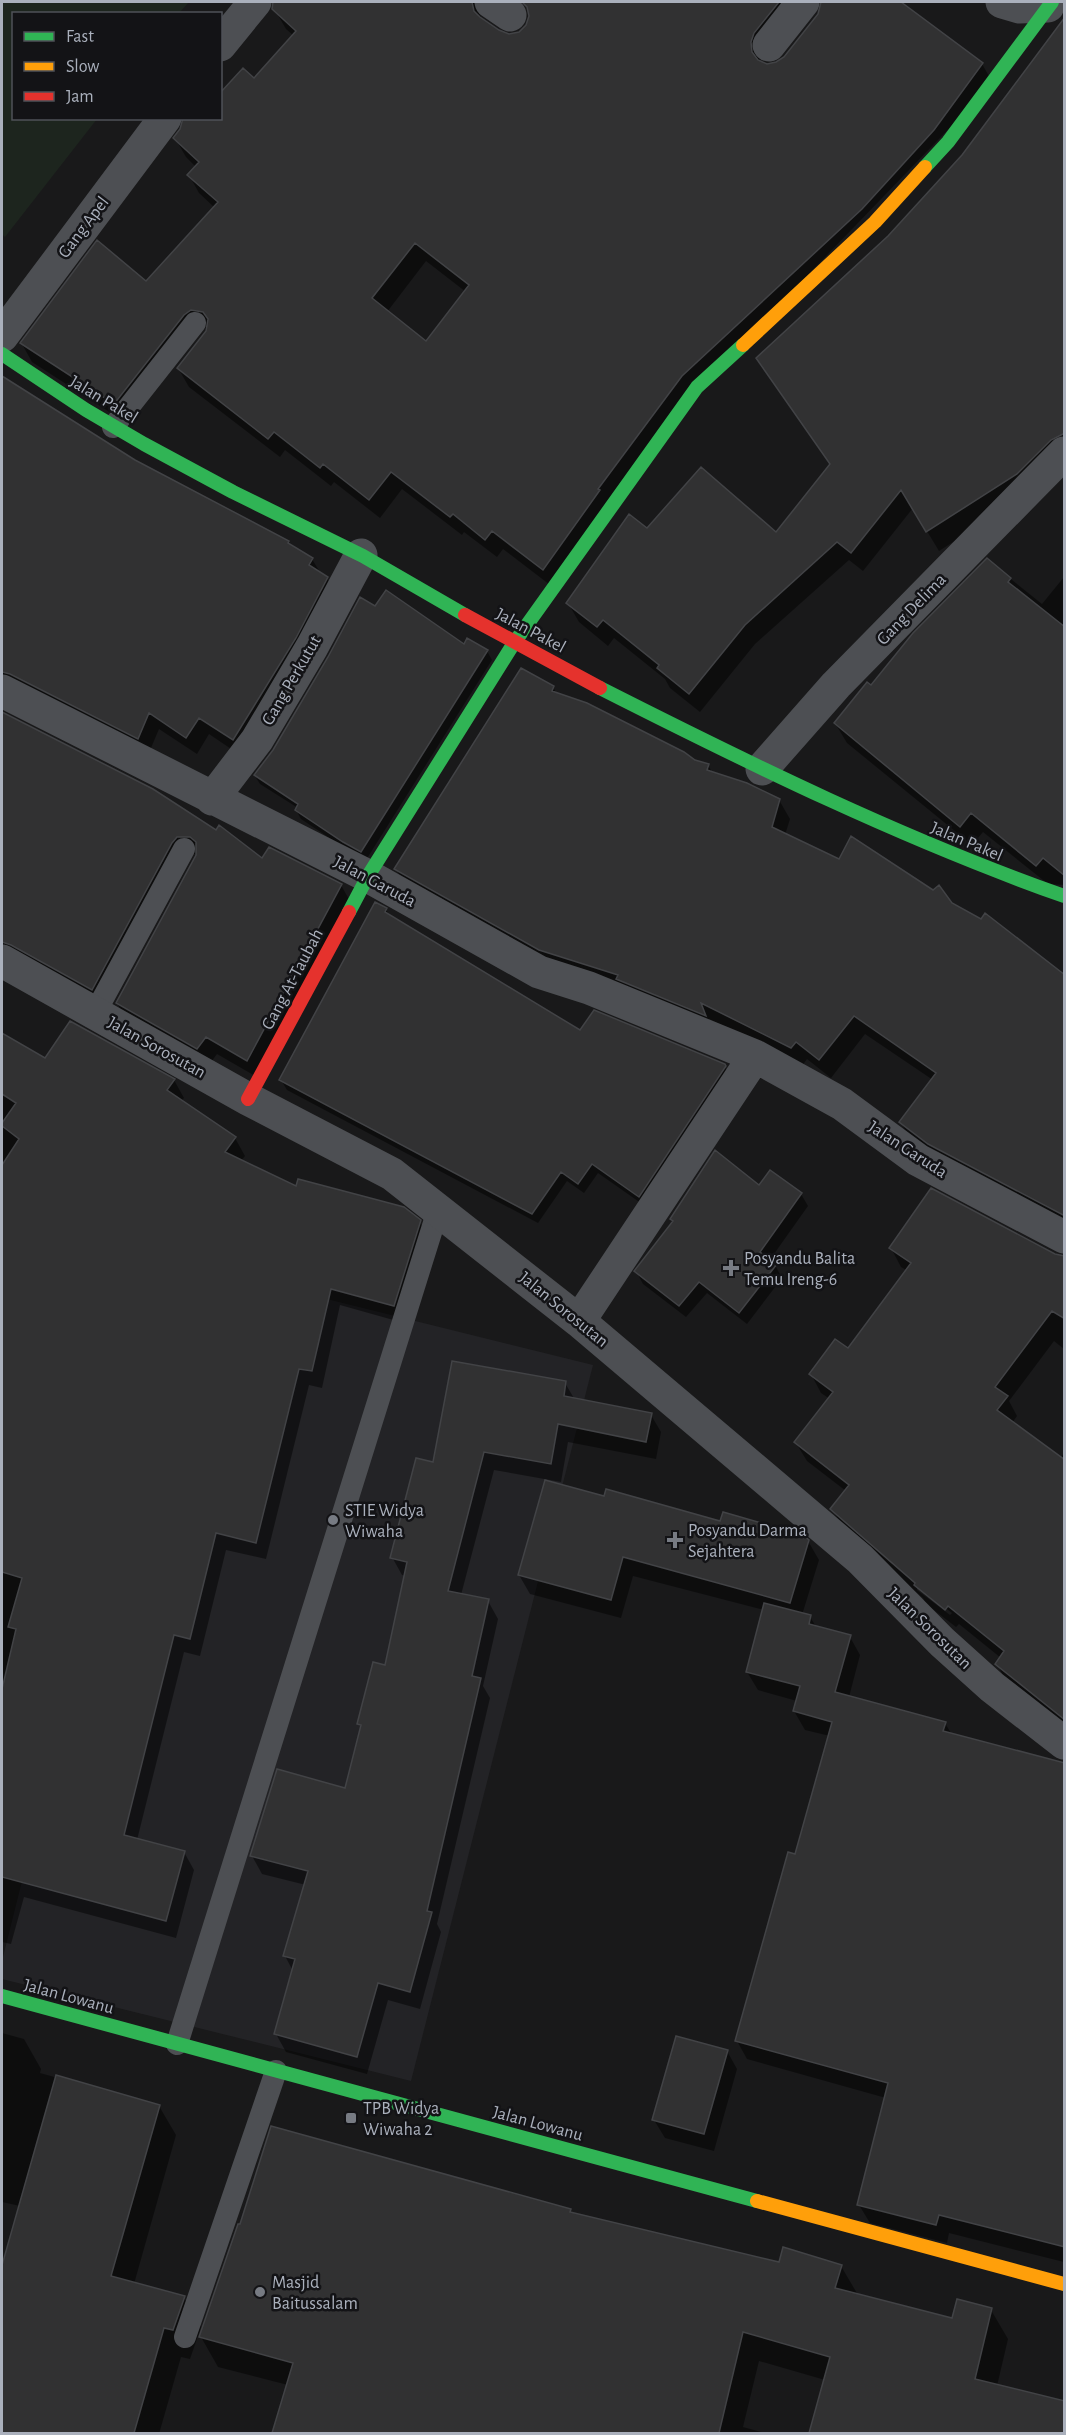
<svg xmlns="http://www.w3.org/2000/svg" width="1066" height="2435" viewBox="0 0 1066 2435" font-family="'Alegreya Sans',sans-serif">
<rect width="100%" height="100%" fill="#19191a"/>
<!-- built -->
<path fill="#232326" d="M177,1262l416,103 -182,716 -409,-102v-18z"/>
<!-- green -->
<path fill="#1d251e" d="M2,2h187l-10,11 -165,1v104l83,1 -92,118 -3,-3z"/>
<!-- shadow -->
<path fill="#0007" fill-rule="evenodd" d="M283,2h191l9,19 16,11 10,3 9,-2 8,-6 4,-10 -3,-11 3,-4h369l83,62 11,19 -301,312 -138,193 -51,-39 -6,8 -33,-25 -2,3 -60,-46 -22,29 -46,-36 -3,4 -46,-36 -5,7 -91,-70 -11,-19 30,-40 -7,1 -76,93 -93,-60 -10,-18 124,-61 69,-75 -16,-15 -10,-18 7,-8 -10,-10 -11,-19 45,-20 74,-82 -8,-7 -11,-19zM817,2l6,2 -4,10 -35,44 -8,6 -11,1 -5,-4 4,-9zM426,261l40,31 -39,51 -40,-31z
M1064,31v427l-36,36 -89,57 -26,-43 -50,63 -14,-11 -94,84 -55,68 -30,-24 -5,-9 -51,-41 -6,8 -29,-24 -11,-19 79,-73 129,5 55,-69 -73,-108 132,-122 74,-82z
M2,378l45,30 117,70 124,64 24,17 9,15 6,4 10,18 -94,161 -34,-23 -12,20 -38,-25 -11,26 -146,-62z
M987,560l55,44 22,-27v308l-16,-1 -65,-52 -11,13 -125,-102 -12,-20z
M465,646l22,5 5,9 -126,200 -17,-9 -48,-32 -5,-9 2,-2 -38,-24 -5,-8z
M553,687l4,7 138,67 13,4 5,9 66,26 11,19 -5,16 54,26 112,43 113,71v253l-153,-87 -10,-18 32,-43 -68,-46 -34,44 -24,-19 -5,7 -93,-47 5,14 -163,-64 -144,-81 -11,-19z
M2,713l151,77 109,70 79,25 10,18 -94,174 -40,-23 -9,12 -81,-45 -10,-18 81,-149h-10l-86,153 -100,-51z
M386,909l4,8 191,115 144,35 5,10 -85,129 -47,-33 -14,20 -17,-12 -29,42 -251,-133 -6,-10z
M2,1034l43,26 129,20 10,18 -3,3 54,37 10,18 -4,5 56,27 122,33 11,18 -26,84 -64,-18 -18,83 -13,-3 -43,174 -40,-9 -26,106 -16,-4 -47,188 47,12 10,18 -18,68 -152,-41 -13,47 -9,-2z
M770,1172l31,22 7,12 -39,55 6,4 7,13 -35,46 -40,-31 -21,24 -43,-33 -7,-13 38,-48 -3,-4 88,-32z
M891,1248l173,9v92l-10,-8 -45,60 8,15 -5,7 48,35 4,-5v276l-57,-46 -10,-19 4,-6 -42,-34 -3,3 -30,-23 -3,-6 -80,-70 -11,-19 14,-18 -39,-30 -11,-18 34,-44 -9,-6 -10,-19 37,-24 60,-79 -7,-4zM917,1586l35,27 -2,2 -33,-25z
M565,1383l10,17 76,15 10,17 -5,27 -88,-17 -7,40 -67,-12 -33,125 27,6 10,18 -15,67 7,12 -53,226 4,8 -21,77 -32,-9 -21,74 -81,-22 -10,-18 17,-63 -8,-15 21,-71 -44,-11 -10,-18 94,-67 15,-61 -2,-5 27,-56 20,-91 -4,-1 -10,-18 42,-93z
M606,1498l202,43 11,19 -17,55 8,2 7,11 33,9 10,18 -11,42 96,26 7,12 112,66v461l-115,-29 -2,10 -77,-20 -11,-18 27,-107 -139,-39 -10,-18 59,-185 34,-120 -25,-6 -11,-19 3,-10 -39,-11 -11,-18 17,-62 -131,-34 -12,42 -91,-24 -11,-19z
M2,2033l22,6 17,30 -1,4 119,33 17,29 -42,149 50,14 17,29 -11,32 -9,-2 -22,77h-157v-163l18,-65 -18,-4z
M727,2051l10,18 -23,82 -49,-13 -11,-18z
M570,2211l1,3 209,50 61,2 17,29 95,24 38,-9 17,29 -11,47 66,16 1,-4v36h-253l14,-54 -66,-19 -16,66 26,7h-495l14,-49 -70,-18 -17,-30z"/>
<!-- building -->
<path fill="#313132" stroke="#424346" stroke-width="1.5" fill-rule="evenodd" d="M273,2h199l2,9 6,6 19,13 10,4 10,-2 7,-7 3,-9 -2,-9 -5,-5h257l-25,31 -3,9 1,10 6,8 9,4 9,-2 8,-5 34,-43 3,-12h80l82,61 -49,67 -72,79 -180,167 -84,113 2,1 -57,80 -51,-39 -7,9 -32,-26 -3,3 -59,-45 -22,28 -46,-36 -3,4 -46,-36 -6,7 -91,-71 29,-37 2,-12 -5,-7 -12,-2 -7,5 -70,89 -94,-61 77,-103 49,41 72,-79 -31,-27 12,-13 -26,-24 7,-9 3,-11h37v-25l23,-25 11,10 42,-47 -24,-22zM415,243l54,42 -43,56 -54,-43z
M1065,17v416l-14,7 -34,34 -91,58 -25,-42 -50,63 -14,-11 -92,83 -56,69 -32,-26 2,-3 -56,-45 -6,7 -31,-24 63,-89 18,14 54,-61 75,65 54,-68 -74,-106 132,-122 74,-81z
M2,376l133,84 154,81 -1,2 25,15 -4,7 19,12 -32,61 -63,102 -34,-22 -13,20 -37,-25 -11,26 -128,-65 -8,-2z
M987,558l24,20 -3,4 57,45v249l-22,-18 -7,8 -65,-53 -11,14 -126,-104 33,-41 4,3 42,-52z
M386,590l78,54 3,-6 21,12 -127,202 -18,-10 -48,-32 3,-6 -44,-29 19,-25 55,-93 32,-60 15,9z
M521,668l33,18 -2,5 35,12 97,49 11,8 14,4 -2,6 40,13 33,16 -8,28 67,32 12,-23 82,54 6,-5 13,18 29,16 4,-6 80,62v241l-137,-72 -29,-22 37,-49 -82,-57 -35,44 -23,-18 -5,6 -90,-45 5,13 -90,-37 2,-4 -79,-25 -145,-81z
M2,712l151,77 63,41 3,-5 43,33 7,-11 73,37 -95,177 -41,-24 -9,12 -81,-46 80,-148v-13l-6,-5h-13l-5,6 -80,147 -81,-45 -9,-3z
M375,902l12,6 -2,4 195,118 14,-20 131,54 1,2 -87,131 -47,-33 -14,20 -17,-12 -29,42 -253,-134z
M70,1021l105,58 -8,11 69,47 -11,15 71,34 2,-7 76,20 30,8 17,13 -27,86 -63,-17 -19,82 -13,-2 -43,174 -40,-10 -26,106 -16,-4 -50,200 61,16 -19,70 -164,-44v-188l14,-60 -8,-2 14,-49 -20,-6v-407l17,-26 -17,-13v-3l14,-20 -14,-9v-61l43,25z
M715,1150l44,35 11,-15 32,23 -42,59 17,12 -38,49 -40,-31 -20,24 -45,-35 39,-50 -3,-2z
M931,1188l124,66 10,2v63l-13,-8 -57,76 13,9 -11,14 68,50v260l-70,-56 9,-13 -56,-45 -3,4 -31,-25 1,-2 -85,-74 19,-24 -55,-43 39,-50 -24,-18 26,-35 13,9 63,-85 -22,-15z
M452,1361l114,20 -2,15 88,17 -6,29 -88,-18 -7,40 -67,-12 -36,139 41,8 -17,77 9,2 -54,233 5,1 -22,80 -32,-9 -21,74 -83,-23 21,-75 -12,-3 25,-85 -58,-15 27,-87 68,19 16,-63 -4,-1 16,-62 12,3 22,-103 -17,-4 26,-100 17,4z
M545,1480l59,16 2,-7 114,32 3,-9 80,23 6,5 -19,63 -167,-46 -12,43 -93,-25z
M764,1603l47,12 -2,9 42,11 -16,57 111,30 -3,9 122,32v484l-126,-32 -3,10 -79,-20 31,-122 -153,-42 53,-189 7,2 37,-132 -39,-11 7,-25 -54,-14z
M676,2036l52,14 -24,84 -52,-14z
M56,2075l104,30 -49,171 74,20 -12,34 -9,-2 -30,105h-132v-168z
M271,2126l300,83 -1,3 209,50 4,-15 59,18 -7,23 117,30 5,-19 35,9 -17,71 90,22v32h-256l21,-76 -87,-25 -24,101h-447l21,-70 -94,-26 39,-113h2z"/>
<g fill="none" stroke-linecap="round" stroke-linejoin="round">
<!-- lane -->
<path stroke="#4d4f53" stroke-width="22" d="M113,427l82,-104
M95,1013l89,-164
M177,2044l261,-834
M185,2337l91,-266"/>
<!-- street -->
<path stroke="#4d4f53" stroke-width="33" d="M491,2l19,13
M1002,2l17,5 29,-1
M220,45l35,-43
M769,45l34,-43
M2,336l163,-218
M2,691l366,185 171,96 50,16 166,68 87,48 76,56 146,77
M762,769l74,-84 228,-232
M212,799l45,-59 55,-93 49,-92
M2,961l246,138 144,75 187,147 281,238 82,83 50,45 72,56
M579,1321l176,-265"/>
<!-- fast -->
<path stroke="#30b455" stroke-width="14" d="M925,167l23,-25 104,-140
M2,354l84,56 58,34 89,48 130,64 102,59
M600,688c152,77 303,151 464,208
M349,912l19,-36 146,-233 183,-256 46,-42
M2,1996l755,205"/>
<!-- slow -->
<path stroke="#ff9f0a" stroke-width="14" d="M743,345l132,-123 50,-55
M757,2201l307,83"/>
<!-- jam -->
<path stroke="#e5322d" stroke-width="14" d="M465,615l135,73
M248,1099l101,-187"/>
</g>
<!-- markers -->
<g fill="#777b83" stroke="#131316" stroke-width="2">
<path d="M728 1259h6v6h6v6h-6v6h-6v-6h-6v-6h6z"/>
<circle cx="333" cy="1520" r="6"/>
<path d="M672 1531h6v6h6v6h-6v6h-6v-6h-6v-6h6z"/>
<rect x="345" y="2112" width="12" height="12" rx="3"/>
<circle cx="260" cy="2292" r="6"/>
</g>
<g text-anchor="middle" stroke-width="5" stroke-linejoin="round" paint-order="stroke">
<!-- street labels -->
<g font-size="18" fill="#aab0bc" stroke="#131316">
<text transform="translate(83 227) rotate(-53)" y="6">Gang Apel</text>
<text transform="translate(104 399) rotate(31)" y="6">Jalan Pakel</text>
<text transform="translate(911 609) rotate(-46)" y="6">Gang Delima</text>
<text transform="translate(531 630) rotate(28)" y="6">Jalan Pakel</text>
<text transform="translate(291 680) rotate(-60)" y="6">Gang Perkutut</text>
<text transform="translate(967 841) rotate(23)" y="6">Jalan Pakel</text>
<text transform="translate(375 881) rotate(28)" y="6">Jalan Garuda</text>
<text transform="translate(292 979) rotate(-62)" y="6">Gang At-Taubah</text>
<text transform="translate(157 1047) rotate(29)" y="6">Jalan Sorosutan</text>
<text transform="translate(908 1149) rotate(33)" y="6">Jalan Garuda</text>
<text transform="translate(564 1309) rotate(39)" y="6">Jalan Sorosutan</text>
<text transform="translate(930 1628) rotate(44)" y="6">Jalan Sorosutan</text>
<text transform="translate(69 1996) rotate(15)" y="6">Jalan Lowanu</text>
<text transform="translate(538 2123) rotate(15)" y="6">Jalan Lowanu</text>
</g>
<!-- poi labels -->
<g font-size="18" fill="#aab0bc" stroke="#131316" text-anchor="start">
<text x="744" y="1264">Posyandu Balita<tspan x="744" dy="21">Temu Ireng-6</tspan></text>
<text x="345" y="1516">STIE Widya<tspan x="345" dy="21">Wiwaha</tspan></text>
<text x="688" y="1536">Posyandu Darma<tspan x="688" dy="21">Sejahtera</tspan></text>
<text x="363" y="2114">TPB Widya<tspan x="363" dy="21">Wiwaha 2</tspan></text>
<text x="272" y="2288">Masjid<tspan x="272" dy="21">Baitussalam</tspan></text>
</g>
</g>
<!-- border -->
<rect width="1066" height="2435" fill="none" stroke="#aab0bc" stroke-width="6"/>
<!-- legend -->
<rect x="12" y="12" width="210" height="108" fill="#131316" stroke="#4f5258" stroke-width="1.5"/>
<rect x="24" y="32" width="30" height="9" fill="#30b455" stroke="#4f5258" stroke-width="1.5"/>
<text x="66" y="42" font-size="18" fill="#aab0bc">Fast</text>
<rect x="24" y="62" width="30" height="9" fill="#ff9f0a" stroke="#4f5258" stroke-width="1.5"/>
<text x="66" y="72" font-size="18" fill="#aab0bc">Slow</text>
<rect x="24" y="92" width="30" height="9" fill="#e5322d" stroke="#4f5258" stroke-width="1.5"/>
<text x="66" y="102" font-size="18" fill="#aab0bc">Jam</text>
</svg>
